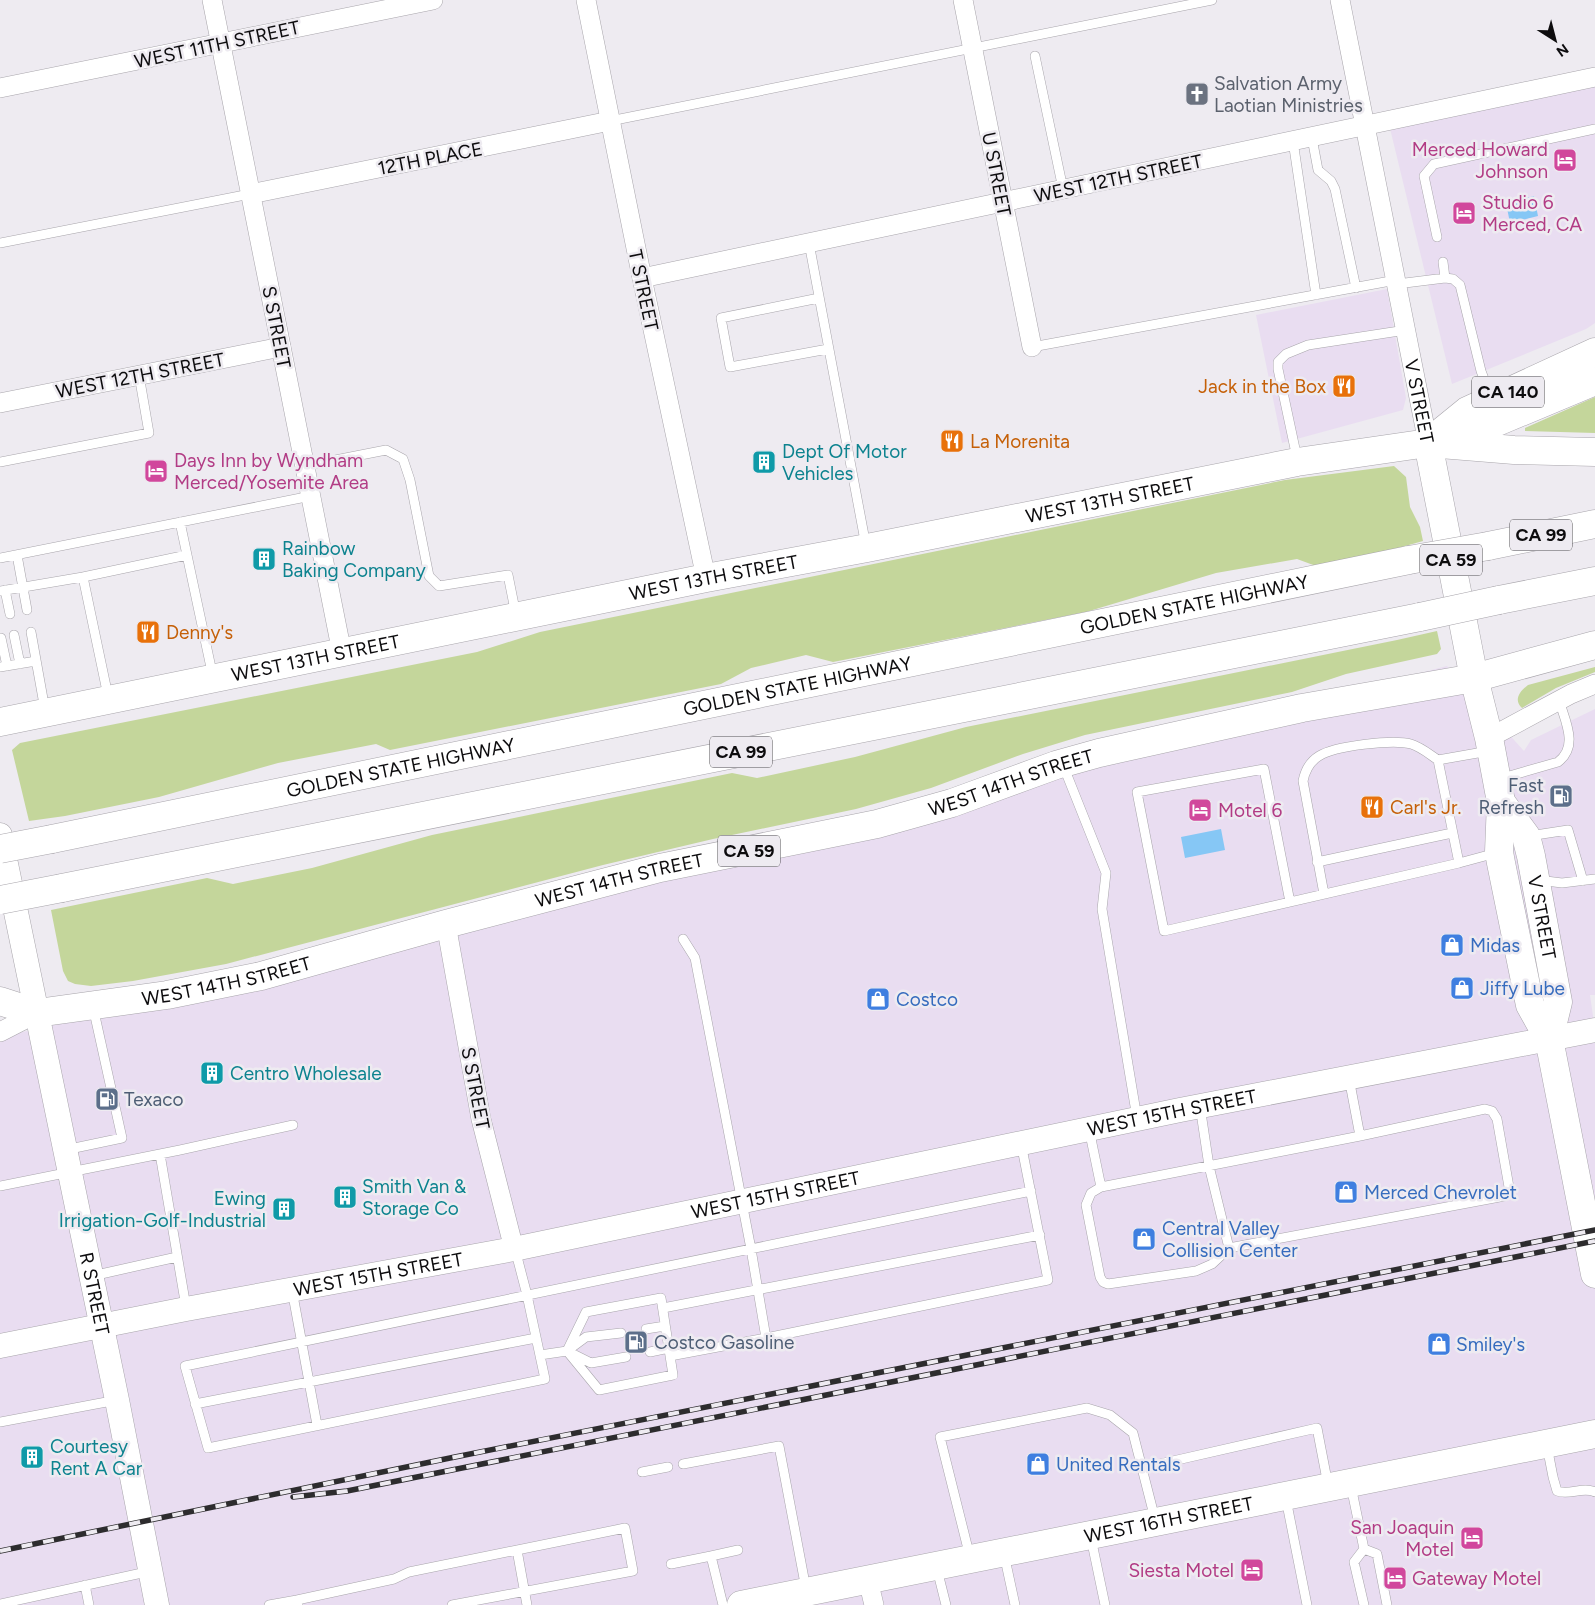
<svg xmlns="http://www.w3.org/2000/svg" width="1595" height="1605" viewBox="0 0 1595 1605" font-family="Figtree,sans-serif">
<rect width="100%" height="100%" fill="#eeebf1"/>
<!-- commercial -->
<path fill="#e9ddf1" d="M1595,68v255l-9,6 -134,55 -66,-272z
M1387,289l19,109 -3,12 -121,33 -26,-128z
M1447,666l77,85 7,-11 64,-31v286h-5l5,35v575h-1595v-568l82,-18z"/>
<!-- green -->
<path fill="#c4d69b" d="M1595,397v36l-70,-2v-3z
M1394,466l12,11 4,30 10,20 3,14 -32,9 -75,16 -19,-7 -81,14 -130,39 -253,50 -27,-7 -55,13 -30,16 -331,66 -14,-6 -98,19 -119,34 -94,19 -36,5 -17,-71 8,-7 457,-91 63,-20 745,-152z
M1437,631l4,18 -4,5 -91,20 -54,18 -207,43 -62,19 -92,34 -75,21 -143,30 -110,26 -377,99 -93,17 -42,5 -16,-2 -7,-3 -5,-10 -12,-61 156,-32 26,6 79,-16 120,-33 300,-62 25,5 98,-21 111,-30 431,-87z
M1595,667v5l-39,16 -34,20c-9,-8 -2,-17 6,-23z"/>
<!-- water -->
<path fill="#86c7f5" d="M1534,196l4,20 -28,7 -4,-20z
M1221,829l4,21 -40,8 -4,-21z"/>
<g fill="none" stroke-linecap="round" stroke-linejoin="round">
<!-- service casing -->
<g stroke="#a8a5ab" stroke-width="10">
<path id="service" d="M1035,56l28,133
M610,121l602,-121
M1312,138l6,32 13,11 4,8 21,99
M1293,141l23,154
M1437,237l-13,-61 10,-12 161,-35
M0,243l250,-49
M809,243l57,303
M1443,262l2,16
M1397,284l48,-6 8,1 7,6 21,86 10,26
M819,298l-98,20 9,49 98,-18
M1032,347l364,-67
M1297,458l-19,-89v-7l8,-8 22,-9 98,-15
M0,462l149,-29 -10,-58
M305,466l81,-16 17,9 7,21 19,96 10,10 69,-11 8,40
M180,522l7,33
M17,555l10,55
M0,558l311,-62
M5,590l5,24
M0,591l83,-14
M31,632l14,78
M14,635l6,29
M1,638l6,28
M0,667l36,-6
M108,696l-25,-119 104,-22 26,122
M1063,765l43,108 -4,36 35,209
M1499,779l59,-17c21,-16 7,-41 1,-62
M1529,836l39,-6 15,51
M1317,862l135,-29
M1459,863l-21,-103 51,-9
M1538,880l24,3 33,-4
M1324,894l-21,-113c2,-10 6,-19 16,-25 15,-10 74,-17 92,-12 10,3 18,10 27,16
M1290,902l-26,-133 -127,23 27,139 295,-68 37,-10
M683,939l12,19 56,291 15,89 282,-58 -27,-137
M1349,1078l11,58 125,-27 7,2 5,8 12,68 -4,9 -276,52 -17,16 -16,7 -88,13 -5,-2 -3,-5 -14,-72 5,-12 10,-6 259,-51
M1200,1106l9,60 20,82
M1089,1129l12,58
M65,1150l57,-12 -29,-131
M160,1154l26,153
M0,1186l180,-36 113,-25
M515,1249l12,46 18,84 -337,69 -23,-82 846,-175
M92,1276l85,-19
M292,1290l25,135
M661,1298l12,77 -74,15 -32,-39 19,-39z
M663,1308l377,-73
M646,1329l19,-3
M569,1352l22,11 35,-6
M650,1352l19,-4
M540,1355l27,-4 19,-14 35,-4
M670,1356l96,-18
M195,1404l341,-66
M0,1422l117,-22
M1547,1446l6,31 4,14c12,5 26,-5 38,1
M683,1464l96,-18 27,143
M1142,1468l175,-40 11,57
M642,1472l26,-5
M1351,1486l13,63 -10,13 10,43
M1286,1499l21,106
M1091,1538l14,67
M1364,1549l13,5 10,51
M517,1550l10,55
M1004,1554l11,51
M711,1556l27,-6
M970,1557l-30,-120 147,-29 23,7 23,18 22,86
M671,1564l40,-8 12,49
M937,1569l9,36
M85,1585l4,20
M0,1604l151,-33
M269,1605l28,-5
M298,1605l-1,-5 97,-21 15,-7 216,-44 8,43 -181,34"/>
</g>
<!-- minor casing -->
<g stroke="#a8a5ab" stroke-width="20">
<g id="minor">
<path d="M212,0l130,653"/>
<path d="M586,0l56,278 64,300"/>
<path d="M963,0l69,347"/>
<path id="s1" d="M1340,0l88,443"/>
<path d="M0,88l433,-88"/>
<path d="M250,194l360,-73"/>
<path d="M642,278l953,-201"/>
<path d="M0,403l281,-56"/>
<path d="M1489,738l82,-44 24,-10"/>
<path d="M446,924l35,195 33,130"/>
<path d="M0,1032l37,-19"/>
<path d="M868,1580l6,25"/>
</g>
</g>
<!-- tertiary casing -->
<g stroke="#a8a5ab" stroke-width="25">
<g id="tertiary">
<path id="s2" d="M0,835l117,565 40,205"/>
<path id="s3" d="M0,1346l186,-37 328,-60 666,-139 415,-80"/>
</g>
</g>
<!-- primary casing -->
<g stroke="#a8a5ab" stroke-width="29">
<g id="primary">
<path d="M1435,437l32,-26 128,-59"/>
<path d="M1428,443l46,235 15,60 12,64 -2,50 2,11 29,142 19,34 46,235"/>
<path id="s4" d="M0,722l706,-144 161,-30 430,-86 131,-19 50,-13 117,-49"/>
<path id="s5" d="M1501,802l25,34 5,20 27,146 -9,37"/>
<path id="s6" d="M37,1013l130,-18 94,-19 185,-52 214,-56 217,-44 75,-21 104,-38 43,-12 203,-45 172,-30"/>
<path id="s7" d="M741,1605l854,-171"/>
</g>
</g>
<!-- motorway casing -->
<g stroke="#a8a5ab" stroke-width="29">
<g id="motorway">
<path d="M1428,443l86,7 81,2"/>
<path d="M1488,546l107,-22"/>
<path d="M1499,600l96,-19"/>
<path d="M1474,678l121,-33"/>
<path id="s8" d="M52,839l1357,-279"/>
<path d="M62,888l1358,-271"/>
<path d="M0,1001l37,12"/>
</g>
</g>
<!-- service -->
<use href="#service" stroke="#fff" stroke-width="9"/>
<!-- minor -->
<use href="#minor" stroke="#fff" stroke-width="19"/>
<!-- tertiary -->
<use href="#tertiary" stroke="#fff" stroke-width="24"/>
<!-- primary -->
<use href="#primary" stroke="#fff" stroke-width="28"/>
<!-- motorway -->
<use href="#motorway" stroke="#fff" stroke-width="28"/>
<!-- rail casing -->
<g stroke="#2d2c2e" stroke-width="5.5">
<path id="rail" d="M293,1497l54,-6 1248,-250
M0,1551l450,-93 1145,-228"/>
</g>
<!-- rail -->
<use href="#rail" stroke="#eeebf1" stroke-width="4" stroke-dasharray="11" stroke-linecap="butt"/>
<!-- motorway-bridge casing -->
<g stroke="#a8a5ab" stroke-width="29" stroke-linecap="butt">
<path id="motorway-bridge" d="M1409,560l79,-14
M1420,617l79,-17
M0,849l52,-10
M0,900l62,-12"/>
</g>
<!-- motorway-bridge -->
<use href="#motorway-bridge" stroke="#fff" stroke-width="28"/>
</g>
<!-- icons -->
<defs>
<g id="church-square" transform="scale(1.25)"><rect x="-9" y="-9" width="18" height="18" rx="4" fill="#6b7280" stroke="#eeebf1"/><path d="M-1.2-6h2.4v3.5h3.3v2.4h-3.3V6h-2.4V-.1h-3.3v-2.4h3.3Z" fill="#fff"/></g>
<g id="hotel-square" transform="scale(1.25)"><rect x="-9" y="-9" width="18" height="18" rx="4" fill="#d1479c" stroke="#eeebf1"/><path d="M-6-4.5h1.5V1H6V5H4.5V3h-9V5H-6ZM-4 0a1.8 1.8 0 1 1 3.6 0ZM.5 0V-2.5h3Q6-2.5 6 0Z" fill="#fff"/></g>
<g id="restaurant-square" transform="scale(1.25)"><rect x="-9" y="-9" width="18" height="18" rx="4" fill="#e8710a" stroke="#eeebf1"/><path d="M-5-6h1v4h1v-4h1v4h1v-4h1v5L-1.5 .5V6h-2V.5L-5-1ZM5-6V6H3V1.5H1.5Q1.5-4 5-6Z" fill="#fff"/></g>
<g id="building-square" transform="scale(1.25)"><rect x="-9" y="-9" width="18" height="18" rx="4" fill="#0f9aa8" stroke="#eeebf1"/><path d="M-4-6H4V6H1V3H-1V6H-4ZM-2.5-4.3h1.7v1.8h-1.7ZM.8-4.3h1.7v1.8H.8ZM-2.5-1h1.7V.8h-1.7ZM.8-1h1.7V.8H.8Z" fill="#fff"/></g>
<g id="fuel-square" transform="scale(1.25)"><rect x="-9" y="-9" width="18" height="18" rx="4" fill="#5c6f8a" stroke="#eeebf1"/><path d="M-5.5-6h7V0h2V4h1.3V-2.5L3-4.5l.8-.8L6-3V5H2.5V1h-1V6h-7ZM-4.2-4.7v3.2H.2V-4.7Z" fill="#fff"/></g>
<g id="shop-square" transform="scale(1.25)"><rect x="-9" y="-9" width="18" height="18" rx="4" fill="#3f7fe0" stroke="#eeebf1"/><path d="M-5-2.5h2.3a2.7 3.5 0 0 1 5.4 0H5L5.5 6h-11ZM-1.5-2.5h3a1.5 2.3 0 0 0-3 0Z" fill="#fff"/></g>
</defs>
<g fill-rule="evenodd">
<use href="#church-square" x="1197" y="94"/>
<use href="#hotel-square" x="1565" y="160"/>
<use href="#hotel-square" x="1464" y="213"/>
<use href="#restaurant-square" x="1344" y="386"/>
<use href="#restaurant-square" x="952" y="441"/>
<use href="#building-square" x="764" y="462"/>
<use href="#hotel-square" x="156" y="471"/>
<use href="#building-square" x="264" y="559"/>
<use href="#restaurant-square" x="148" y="632"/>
<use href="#fuel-square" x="1561" y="796"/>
<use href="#restaurant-square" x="1372" y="807"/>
<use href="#hotel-square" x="1200" y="810"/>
<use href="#shop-square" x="1452" y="945"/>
<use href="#shop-square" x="1462" y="988"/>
<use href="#shop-square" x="878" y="999"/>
<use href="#building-square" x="212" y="1073"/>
<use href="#fuel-square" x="107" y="1099"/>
<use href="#shop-square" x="1346" y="1192"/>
<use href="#building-square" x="345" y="1197"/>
<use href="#building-square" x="284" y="1209"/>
<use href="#shop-square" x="1144" y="1239"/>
<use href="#fuel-square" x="636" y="1342"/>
<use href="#shop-square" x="1439" y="1344"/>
<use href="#building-square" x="32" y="1457"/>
<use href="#shop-square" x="1038" y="1464"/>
<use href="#hotel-square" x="1472" y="1538"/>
<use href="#hotel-square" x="1252" y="1570"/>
<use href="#hotel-square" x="1395" y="1578"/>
</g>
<g text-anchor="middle" stroke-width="5" stroke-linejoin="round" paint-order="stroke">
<!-- shield labels -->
<g fill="#eeebf1" stroke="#504f52" stroke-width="1">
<rect x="1472" y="376.5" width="72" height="31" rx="4"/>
<rect x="1510" y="519.5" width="62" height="31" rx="4"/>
<rect x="1420" y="544.5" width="62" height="31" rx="4"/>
<rect x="710" y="736.5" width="62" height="31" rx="4"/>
<rect x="718" y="835.5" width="62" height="31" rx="4"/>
</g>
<g font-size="18" font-weight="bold" fill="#0d0c0e">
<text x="1508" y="398">CA 140</text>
<text x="1541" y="541">CA 99</text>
<text x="1451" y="566">CA 59</text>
<text x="741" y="758">CA 99</text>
<text x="749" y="857">CA 59</text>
</g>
<!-- street labels -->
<g font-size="19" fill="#0d0c0e" stroke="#eeebf1">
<text transform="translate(217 44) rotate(-12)" y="7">WEST 11TH STREET</text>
<text transform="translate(430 158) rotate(-11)" y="7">12TH PLACE</text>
<text transform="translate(997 174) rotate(79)" y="7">U STREET</text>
<text transform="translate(1118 178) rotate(-12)" y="7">WEST 12TH STREET</text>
<text transform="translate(644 290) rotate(78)" y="7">T STREET</text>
<text transform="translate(277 327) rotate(79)" y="7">S STREET</text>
<text transform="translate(140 375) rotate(-11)" y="7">WEST 12TH STREET</text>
<text dy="7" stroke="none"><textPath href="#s1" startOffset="409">V STREET</textPath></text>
<text dy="7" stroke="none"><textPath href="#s4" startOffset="1132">WEST 13TH STREET</textPath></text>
<text dy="7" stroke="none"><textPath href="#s4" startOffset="728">WEST 13TH STREET</textPath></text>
<text dy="7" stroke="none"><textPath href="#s8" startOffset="1166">GOLDEN STATE HIGHWAY</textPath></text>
<text dy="7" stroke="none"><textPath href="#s4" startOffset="322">WEST 13TH STREET</textPath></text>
<text dy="7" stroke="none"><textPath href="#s8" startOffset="761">GOLDEN STATE HIGHWAY</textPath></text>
<text dy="7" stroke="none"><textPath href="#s8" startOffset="356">GOLDEN STATE HIGHWAY</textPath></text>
<text dy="7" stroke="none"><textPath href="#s6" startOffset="1002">WEST 14TH STREET</textPath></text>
<text dy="7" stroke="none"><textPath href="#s6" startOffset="598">WEST 14TH STREET</textPath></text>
<text dy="7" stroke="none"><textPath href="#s5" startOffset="125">V STREET</textPath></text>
<text dy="7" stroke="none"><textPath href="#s6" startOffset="192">WEST 14TH STREET</textPath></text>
<text transform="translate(476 1088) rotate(79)" y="7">S STREET</text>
<text dy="7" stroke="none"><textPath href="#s3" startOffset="1195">WEST 15TH STREET</textPath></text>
<text dy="7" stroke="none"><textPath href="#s3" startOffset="790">WEST 15TH STREET</textPath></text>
<text dy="7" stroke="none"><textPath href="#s3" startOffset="385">WEST 15TH STREET</textPath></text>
<text dy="7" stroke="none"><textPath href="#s2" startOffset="468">R STREET</textPath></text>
<text dy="7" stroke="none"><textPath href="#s7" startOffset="436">WEST 16TH STREET</textPath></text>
</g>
<!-- worship labels -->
<g font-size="19" fill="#5b616d" stroke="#eeebf1" text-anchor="start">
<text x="1214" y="90">Salvation Army<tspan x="1214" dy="22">Laotian Ministries</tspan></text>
</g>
<!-- hotel labels -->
<g font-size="19" fill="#b23c85" stroke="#eeebf1" text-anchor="start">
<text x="1548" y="156" text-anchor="end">Merced Howard<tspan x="1548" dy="22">Johnson</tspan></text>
<text x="1482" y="209">Studio 6<tspan x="1482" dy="22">Merced, CA</tspan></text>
<text x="174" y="467">Days Inn by Wyndham<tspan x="174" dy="22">Merced/Yosemite Area</tspan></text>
<text x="1218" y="817">Motel 6</text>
<text x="1454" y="1534" text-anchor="end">San Joaquin<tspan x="1454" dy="22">Motel</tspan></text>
<text x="1234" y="1577" text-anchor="end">Siesta Motel</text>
<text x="1412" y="1585">Gateway Motel</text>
</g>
<!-- food labels -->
<g font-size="19" fill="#c56008" stroke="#eeebf1" text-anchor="start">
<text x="1326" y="393" text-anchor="end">Jack in the Box</text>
<text x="970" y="448">La Morenita</text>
<text x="166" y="639">Denny's</text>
<text x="1390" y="814">Carl's Jr.</text>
</g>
<!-- culture labels -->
<g font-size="19" fill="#0d838f" stroke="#eeebf1" text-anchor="start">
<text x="782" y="458">Dept Of Motor<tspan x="782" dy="22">Vehicles</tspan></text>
<text x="282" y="555">Rainbow<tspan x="282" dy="22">Baking Company</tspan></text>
<text x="230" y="1080">Centro Wholesale</text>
<text x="362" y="1193">Smith Van &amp;<tspan x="362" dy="22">Storage Co</tspan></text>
<text x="266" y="1205" text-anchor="end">Ewing<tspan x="266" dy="22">Irrigation-Golf-Industrial</tspan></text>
<text x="50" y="1453">Courtesy<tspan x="50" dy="22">Rent A Car</tspan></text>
</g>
<!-- service labels -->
<g font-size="19" fill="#4e5e75" stroke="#eeebf1" text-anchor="start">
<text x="1544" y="792" text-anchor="end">Fast<tspan x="1544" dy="22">Refresh</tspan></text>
<text x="124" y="1106">Texaco</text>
<text x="654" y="1349">Costco Gasoline</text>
</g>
<!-- shop labels -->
<g font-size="19" fill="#366cbe" stroke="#eeebf1" text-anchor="start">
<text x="1470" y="952">Midas</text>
<text x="1480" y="995">Jiffy Lube</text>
<text x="896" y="1006">Costco</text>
<text x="1364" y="1199">Merced Chevrolet</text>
<text x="1162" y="1235">Central Valley<tspan x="1162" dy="22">Collision Center</tspan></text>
<text x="1456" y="1351">Smiley's</text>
<text x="1056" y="1471">United Rentals</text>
</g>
</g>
<!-- north arrow -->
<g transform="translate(1555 40) rotate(144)" stroke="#eeebf1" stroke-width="4" paint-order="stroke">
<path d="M0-4L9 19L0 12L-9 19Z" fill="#0d0c0e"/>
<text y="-8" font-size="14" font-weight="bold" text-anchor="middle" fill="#0d0c0e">N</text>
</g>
</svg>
